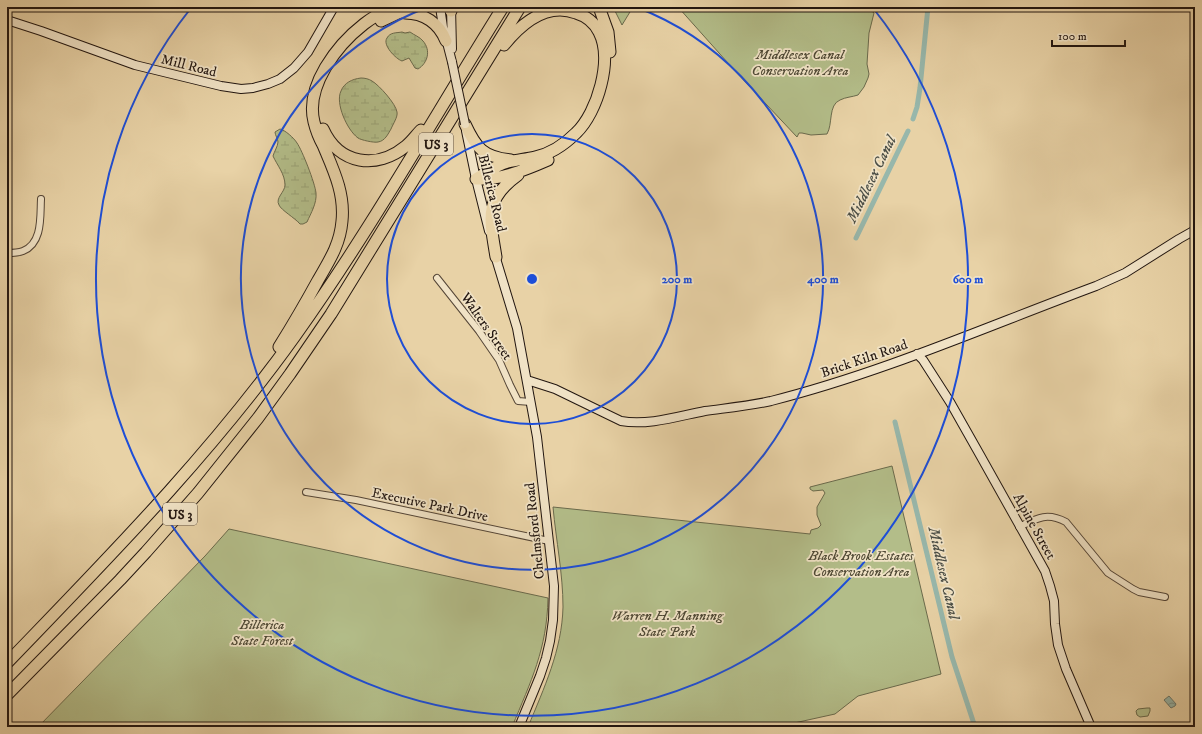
<svg xmlns="http://www.w3.org/2000/svg" width="1202" height="734" viewBox="0 0 1202 734" font-family="'IM FELL DW Pica',serif">
<defs>
<pattern id="wetland-marsh" width="20" height="14" patternUnits="userSpaceOnUse"><rect width="20" height="14" fill="#b3bd89"/><path d="M1 5h8M5 5V1M11 12h8M15 12V8" fill="none" stroke="#9aa275"/></pattern>
<pattern id="water-waves" width="16" height="10" patternUnits="userSpaceOnUse"><rect width="16" height="10" fill="#97b7ab"/><path d="M0 5q4-4 8 0t8 0" fill="none" stroke="#7b948a"/></pattern>
</defs>
<rect width="100%" height="100%" fill="#e8d2a6"/>
<filter id="stains"><feTurbulence type="fractalNoise" baseFrequency=".005" numOctaves="4"/><feColorMatrix values="0 0 0 0 .2 0 0 0 0 .09 0 0 0 0 .02 0 0 0 .5 -.17"/></filter>
<radialGradient id="worn" r=".72"><stop offset=".6" stop-color="#630" stop-opacity="0"/><stop offset="1" stop-color="#630" stop-opacity=".3"/></radialGradient>
<!-- wetland -->
<path fill="url(#wetland-marsh)" stroke="#6a6a4c" d="M402,32l3,1 5,-1c4,3 10,5 13,9 8,9 5,22 -5,28l-3,-1 -6,-10 -7,3c-6,-2 -20,-16 -15,-23 3,-6 10,-5 15,-6z
M361,78c4,0 8,1 11,3 7,4 24,23 25,31 1,5 -4,12 -6,17 -3,5 -6,12 -13,13 -4,1 -17,-2 -20,-4 -11,-8 -23,-35 -17,-47 3,-8 11,-12 20,-13z
M280,129c5,1 14,9 17,14 5,7 18,40 19,50 1,10 -5,20 -9,29l-4,2h-3c-5,-6 -19,-14 -21,-19 -4,-7 6,-13 6,-20 0,-11 -8,-20 -12,-29 1,-4 5,-10 5,-14 0,-3 -3,-7 -3,-10z"/>
<!-- park -->
<path fill="#b3bd89" stroke="#6a6a4c" d="M613,7h20l-11,18z
M678,7h189l7,6 -5,20 -2,31 2,10 -1,4 -4,9 -6,8c-6,2 -12,2 -18,5 -12,5 -7,24 -13,34l-16,1 -9,-2h-3l-2,4 -61,-65z
M892,466l49,208 -83,22 -23,18 -59,13h-248c16,-39 34,-77 35,-120 0,-33 -7,-67 -10,-100l257,27 1,-4 7,-2 3,-3 -4,-10v-8l8,-14 -2,-3 -10,1 -3,-2v-2z
M229,529l319,69c-1,51 -17,83 -36,129h-474l167,-171z
M1147,708h3v3l-2,5 -8,1 -3,-2 -1,-4 2,-2z"/>
<!-- water -->
<path fill="url(#water-waves)" stroke="#68776d" d="M1169,696l7,8 -1,2 -4,2 -7,-8z"/>
<g fill="none" stroke-linecap="round" stroke-linejoin="round">
<!-- canal -->
<path stroke="#97b7ab" stroke-width="5" d="M913,119l4,-12 3,-19 8,-81
M856,238l52,-107
M895,422l57,235 23,70"/>
<!-- street casing -->
<g stroke="#544536" stroke-width="8">
<path id="street" d="M7,253c5,0 11,0 16,-2 20,-8 17,-35 18,-52
M437,278l42,53 20,29 11,25 8,16 13,1
M306,492l50,8 193,41
M1019,527c18,-9 28,-15 47,-5l42,51 25,16 6,3 26,5"/>
</g>
<!-- secondary casing -->
<g stroke="#221610" stroke-width="10">
<path id="secondary" d="M440,7l3,20 9,35
M451,7l1,42
M7,20l34,11 94,34 86,21 20,3 12,-1 15,-4 12,-5 14,-11 14,-16 26,-45
M466,131l10,48 13,52
M494,252l23,76 20,109 17,149 -1,34 -3,21 -4,17 -6,18 -21,51
M917,354l6,6 27,42 30,53 65,116 5,15 4,15 1,23 3,21 8,24 25,58
M527,380l28,9 66,32c27,5 58,-5 84,-10 22,-3 44,-5 66,-10 111,-28 217,-75 325,-115l29,-13 54,-34 16,-9"/>
</g>
<!-- highway casing -->
<g stroke="#221610" stroke-width="13">
<path id="highway" d="M449,7l2,4
M599,7l9,25 2,20
M405,13c19,0 34,10 41,28
M381,21l17,-8 21,-6
M465,124c11,24 18,33 46,36
M323,129c16,36 54,41 83,17 6,-5 10,-11 15,-16
M476,179c10,-6 20,-14 32,-17 8,-2 18,-3 27,-5 15,-3 30,-13 41,-24 22,-21 37,-74 23,-101 -5,-10 -13,-16 -23,-19 -29,-11 -55,11 -72,32
M476,179c25,1 49,-9 72,-19
M496,257c-6,-38 -13,-57 22,-82
M279,347c13,-21 26,-43 38,-65 12,-21 23,-37 25,-61 3,-28 -9,-52 -19,-76 -4,-7 -7,-15 -9,-23 -9,-36 23,-77 50,-98 9,-7 18,-12 28,-17
M7,663c101,-105 203,-208 288,-327 75,-105 139,-219 208,-329
M7,695l113,-115 26,-28 52,-59 60,-75 32,-44 41,-60 189,-307"/>
</g>
<!-- street -->
<use href="#street" stroke="#f0e2c5" stroke-width="6"/>
<!-- secondary -->
<use href="#secondary" stroke="#f0e2c5" stroke-width="8"/>
<!-- highway -->
<use href="#highway" stroke="#e8d2a6" stroke-width="11"/>
<!-- secondary-bridge casing -->
<g stroke="#221610" stroke-width="10" stroke-linecap="butt">
<path id="secondary-bridge" d="M452,62l13,62"/>
</g>
<!-- secondary-bridge -->
<use href="#secondary-bridge" stroke="#f0e2c5" stroke-width="8"/>
</g>
<!-- distance rings -->
<g fill="none" stroke="#1d4ed8" stroke-width="2">
<circle cx="532" cy="279" r="145"/>
<path d="M636 7A291 291 0 1 1 428 7"/>
<path d="M873 8A436 436 0 1 1 191 8"/>
</g>
<g text-anchor="middle" stroke-width="3.5" stroke-linejoin="round" paint-order="stroke">
<!-- shield labels -->
<g fill="#f0e2c5" stroke="#605346" stroke-width="1">
<rect x="419" y="133" width="34" height="22" rx="3"/>
<rect x="163" y="503" width="34" height="22" rx="3"/>
</g>
<g font-size="13" font-weight="bold" fill="#221610">
<text x="436" y="149">US 3</text>
<text x="180" y="519">US 3</text>
</g>
<!-- park labels -->
<g font-size="14" font-style="italic" fill="#4e4834" stroke="#f0e2c5">
<text x="800" y="59">Middlesex Canal<tspan x="800" dy="16">Conservation Area</tspan></text>
<text x="861" y="560">Black Brook Estates<tspan x="861" dy="16">Conservation Area</tspan></text>
<text x="667" y="620">Warren H. Manning<tspan x="667" dy="16">State Park</tspan></text>
<text x="262" y="629">Billerica<tspan x="262" dy="16">State Forest</tspan></text>
</g>
<!-- street labels -->
<g font-size="14" fill="#221610" stroke="#f0e2c5">
<text transform="translate(189 65) rotate(14)" y="5">Mill Road</text>
<text transform="translate(493 193) rotate(76)" y="5">Billerica Road</text>
<text transform="translate(487 326) rotate(55)" y="5">Walters Street</text>
<text transform="translate(864 358) rotate(-19)" y="5">Brick Kiln Road</text>
<text transform="translate(430 504) rotate(12)" y="5">Executive Park Drive</text>
<text transform="translate(1035 526) rotate(61)" y="5">Alpine Street</text>
<text transform="translate(534 531) rotate(-96)" y="5">Chelmsford Road</text>
</g>
<!-- water labels -->
<g font-size="15" font-style="italic" fill="#4b4e46" stroke="#f0e2c5">
<text transform="translate(871 179) rotate(-64)" y="5">Middlesex Canal</text>
<text transform="translate(944 573) rotate(77)" y="5">Middlesex Canal</text>
</g>
</g>
<circle cx="532" cy="279" r="6" fill="#1d4ed8" stroke="#f0e2c5" stroke-width="2"/>
<g font-size="12" text-anchor="middle" font-weight="bold" fill="#1d4ed8" stroke="#f0e2c5" stroke-width="3.5" stroke-linejoin="round" paint-order="stroke">
<text x="677" y="283">200 m</text>
<text x="823" y="283">400 m</text>
<text x="968" y="283">600 m</text>
</g>
<!-- margin -->
<rect width="1202" height="734" fill="none" stroke="#e8d2a6" stroke-width="24"/>
<rect x="8" y="8" width="1186" height="718" fill="none" stroke="#221610" stroke-width="2"/>
<rect x="12" y="12" width="1178" height="710" fill="none" stroke="#221610"/>
<!-- scale -->
<path d="M1052 40v6h73v-6" fill="none" stroke="#221610" stroke-width="2"/>
<text x="1058" y="40" font-size="12" fill="#221610" stroke="#f0e2c5" stroke-width="3" paint-order="stroke">100 m</text>
<rect width="100%" height="100%" filter="url(#stains)"/>
<rect width="100%" height="100%" fill="url(#worn)"/>
</svg>
